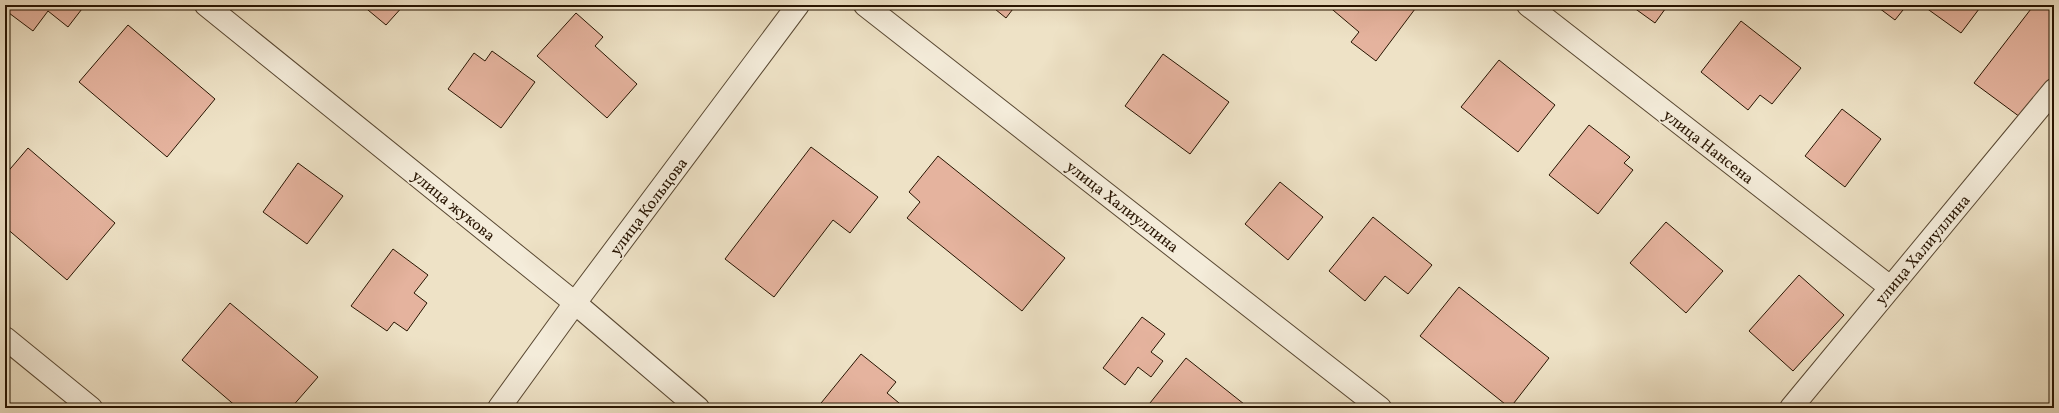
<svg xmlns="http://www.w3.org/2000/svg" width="2059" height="413" viewBox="0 0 2059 413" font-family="Vollkorn,serif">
<rect width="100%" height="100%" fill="#eee2c6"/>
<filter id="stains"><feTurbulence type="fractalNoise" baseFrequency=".005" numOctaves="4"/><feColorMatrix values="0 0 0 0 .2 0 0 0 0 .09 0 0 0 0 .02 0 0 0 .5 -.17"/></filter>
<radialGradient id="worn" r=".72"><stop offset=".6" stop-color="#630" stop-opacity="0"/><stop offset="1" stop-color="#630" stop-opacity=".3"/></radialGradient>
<!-- building -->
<path fill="#e5b39e" stroke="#271401" d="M5,5h80l-17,22 -20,-16 -15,20 -28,-21z
M362,5h42l-18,20z
M990,5h26l-10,13z
M1327,5h91l-42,56 -25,-19 8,-10z
M1630,5h38l-13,18z
M1875,5h32l-12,15z
M1922,5h60l-21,28z
M2034,5h20v68l-34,44 -46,-34z
M576,13l27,24 -8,9 42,38 -30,34 -70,-62z
M1741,21l60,47 -29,36 -12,-9 -12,15 -47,-38z
M128,25l87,74 -48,58 -88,-75z
M492,51l43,31 -34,46 -53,-39 26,-36 11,8z
M1163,54l66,48 -39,52 -65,-48z
M1499,60l56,45 -37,47 -57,-45z
M1842,109l39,30 -36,48 -40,-31z
M1589,125l41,32 -6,6 9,7 -35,44 -49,-39z
M811,147l67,50 -28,36 -17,-13 -59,77 -49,-38z
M28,148l87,75 -48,57 -62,-53v-52z
M938,156l127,102 -43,53 -115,-93 13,-16 -11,-10z
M298,163l45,33 -36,48 -44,-32z
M1280,182l43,35 -35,43 -43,-36z
M1373,217l59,48 -24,29 -23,-18 -20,25 -36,-30z
M1666,222l57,49 -37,42 -56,-50z
M393,249l35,26 -14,18 13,10 -20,28 -13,-9 -7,9 -36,-25z
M1799,275l45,40 -51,56 -44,-40z
M1459,287l90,71 -39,50 -90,-72z
M230,303l88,74 -27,31h-53l-56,-48z
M1142,317l23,17 -14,18 12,9 -12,16 -13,-10 -13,18 -22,-17z
M861,354l35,28 -9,11 18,15h-88z
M1186,358l63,50h-103z"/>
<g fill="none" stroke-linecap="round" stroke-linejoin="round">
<!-- minor casing -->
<g stroke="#594832" stroke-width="24">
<path id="minor" d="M206,5l369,298 123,105
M865,5l515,403
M1528,5l362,282
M5,338l86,70
M499,408l76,-105 223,-298
M1791,408l263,-318"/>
</g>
<!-- minor -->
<use href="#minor" stroke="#f4ecda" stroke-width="22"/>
</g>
<g text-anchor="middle" stroke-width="3.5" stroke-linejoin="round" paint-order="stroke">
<!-- street labels -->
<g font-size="16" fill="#271401" stroke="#f4ecda">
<text transform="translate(1709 146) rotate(38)" y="6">улица Нансена</text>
<text transform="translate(454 205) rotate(39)" y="6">улица жукова</text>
<text transform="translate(648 206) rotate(-53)" y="6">улица Кольцова</text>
<text transform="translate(1123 206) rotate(38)" y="6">улица Халиуллина</text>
<text transform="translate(1922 249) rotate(-50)" y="6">улица Халиуллина</text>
</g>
</g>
<!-- margin -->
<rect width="2059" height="413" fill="none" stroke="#eee2c6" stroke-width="20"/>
<rect x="6" y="6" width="2047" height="401" fill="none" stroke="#271401" stroke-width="2"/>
<rect x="10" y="10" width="2039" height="393" fill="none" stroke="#271401"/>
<rect width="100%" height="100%" filter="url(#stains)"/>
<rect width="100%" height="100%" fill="url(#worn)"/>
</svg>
